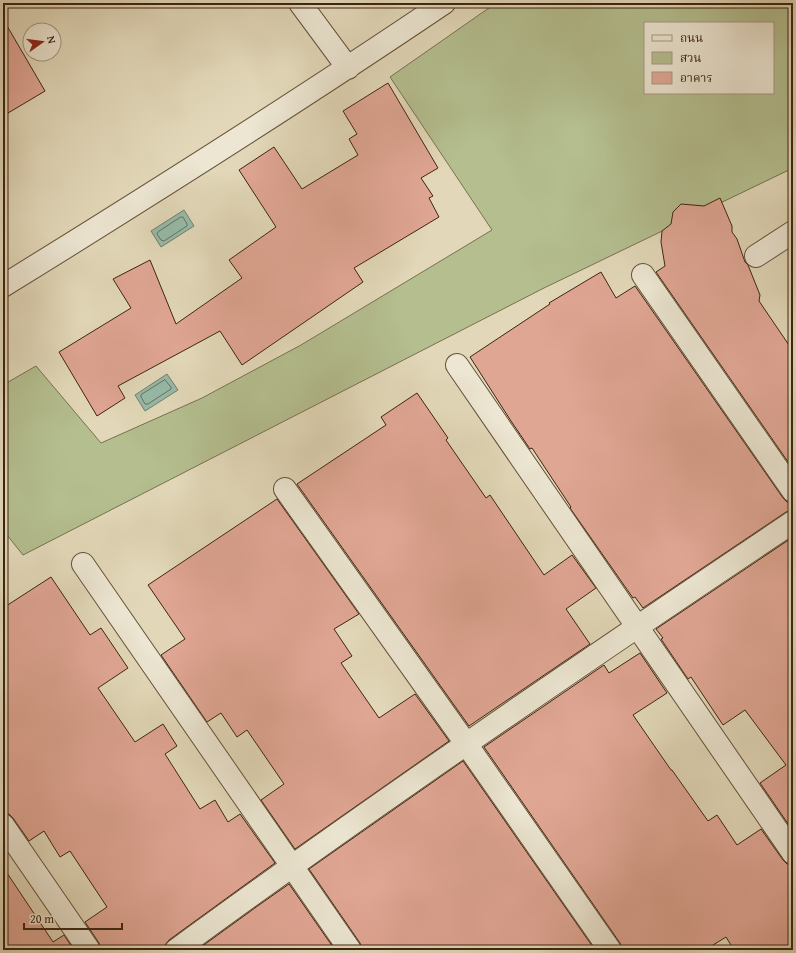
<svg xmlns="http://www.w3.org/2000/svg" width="796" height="953" viewBox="0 0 796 953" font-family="'Gentium Book Plus','Noto Serif Thai',serif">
<rect width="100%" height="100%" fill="#e2d8b9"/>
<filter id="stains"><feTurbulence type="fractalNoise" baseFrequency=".005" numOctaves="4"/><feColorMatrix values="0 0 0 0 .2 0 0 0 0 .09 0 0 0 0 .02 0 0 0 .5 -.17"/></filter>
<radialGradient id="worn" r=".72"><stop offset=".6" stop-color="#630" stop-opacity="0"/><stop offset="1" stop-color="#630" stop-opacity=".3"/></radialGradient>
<!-- green -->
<path fill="#b4be8f" stroke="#78714f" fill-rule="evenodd" d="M496,3h297v165l-249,120 -521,267 -20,-25v-145l33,-19 65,77 101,-45 99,-53 191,-115 -102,-153zM645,23h128v70h-128z"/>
<!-- water -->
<path fill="#96bbaa" stroke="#727f6c" d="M184,210l10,16 -33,21 -10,-16z
M167,374l11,16 -33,21 -10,-16z"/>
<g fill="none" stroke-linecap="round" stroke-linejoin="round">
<!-- shore -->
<path stroke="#6a705c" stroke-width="1" d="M181,217h2l4,7v2l-23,15 -3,-1 -4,-6 1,-2z
M165,380l6,7v2l-23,15h-3l-4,-7v-2z"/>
</g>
<!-- building -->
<path fill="#e0a694" stroke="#3d240f" d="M3,19l42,72 -42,25z
M388,83l50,85 -17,10 12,18 -4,2 10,19 -85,51 9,14 -121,83 -22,-34 -102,55 7,12 -28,18 -38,-64 72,-44 -18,-29 37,-19 26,64 66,-46 -13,-18 47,-33 -37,-57 35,-23 28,42 56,-34 -9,-16 8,-5 -14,-23z
M720,198l12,28v6l5,7 8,23 3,3 12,30 -1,6 34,50v118l-137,-197 9,-6 -4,-24 1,-11 9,-7 2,-12 8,-8 23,2z
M601,272l15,26 19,-12 148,212 4,4 6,1v7l-7,2 -143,96 -8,-11 -2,1 -63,-90 1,-1 -39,-59 -2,1 -19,-28 -41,-64 80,-53 -1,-1z
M417,393l31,45 -2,2 40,58 4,-3 54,80 28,-20 24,33 -30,21 24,35 -121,82 -172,-242 89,-59 -5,-8z
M277,499l82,115 -25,15 18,27 -11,7 38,55 36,-24 34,47 -154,108 -34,-49 23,-16 -37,-54 -10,7 -16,-24 -14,9 -46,-67 24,-16 -37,-54z
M793,537v294l-33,-48 26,-18 -41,-55 -22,15 -32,-48 -3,2 -27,-40 2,-1 -7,-9z
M51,577l39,58 11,-7 27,40 -30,20 37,54 28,-18 14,22 -12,8 35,55 15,-9 13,22 12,-8 35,49 -106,77 -4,5 -1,5h-63l-2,-7 -14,-21 22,-15 -37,-56 -10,6 -16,-26 -15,10 -16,-23 -4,-4 -6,-1v-205z
M640,653l27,40 -34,22 38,55h1l36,51 9,-6 20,30 24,-16 22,31 4,4 6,1v85h-59l-8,-13 -21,13h-83l-2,-7 -136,-196 120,-82 5,8z
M463,761l132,189h-233l-2,-7 -51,-74z
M3,867l50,75 11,-7 10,15h-71z
M289,884l46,66h-138l62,-45z"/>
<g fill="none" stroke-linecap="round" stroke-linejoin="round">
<!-- minor casing -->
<g stroke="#66513a" stroke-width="24">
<path id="minor" d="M300,3l48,65
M756,256l37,-24
M643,275l150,216
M3,286c149,-92 296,-185 441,-283
M457,365l336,488
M285,489l182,256 143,205
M83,564l267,386
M3,825l86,125
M176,950c202,-148 409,-289 617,-428"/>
</g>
<!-- minor -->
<use href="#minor" stroke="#ece6d2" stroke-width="22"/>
</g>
<!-- margin -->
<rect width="796" height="953" fill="none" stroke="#e2d8b9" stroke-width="16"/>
<rect x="4" y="4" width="788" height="945" fill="none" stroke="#3d240f" stroke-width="2"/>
<rect x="8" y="8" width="780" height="937" fill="none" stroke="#3d240f"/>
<!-- legend -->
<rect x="644" y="22" width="130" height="72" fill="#ece6d2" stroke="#a69884"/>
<rect x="652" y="35" width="20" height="6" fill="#ece6d2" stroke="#a69884"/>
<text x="680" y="42" font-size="12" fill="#3d240f">ถนน</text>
<rect x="652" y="52" width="20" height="12" fill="#b4be8f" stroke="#a69884"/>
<text x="680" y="62" font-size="12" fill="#3d240f">สวน</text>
<rect x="652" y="72" width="20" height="12" fill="#e0a694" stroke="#a69884"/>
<text x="680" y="82" font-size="12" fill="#3d240f">อาคาร</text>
<!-- north arrow -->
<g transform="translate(42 42) rotate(76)"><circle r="19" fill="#ece6d2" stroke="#a69884"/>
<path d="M0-3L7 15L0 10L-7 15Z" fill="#8f2418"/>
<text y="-6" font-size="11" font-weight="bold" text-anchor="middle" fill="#3d240f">N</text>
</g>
<!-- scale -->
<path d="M24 923v6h98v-6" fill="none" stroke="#3d240f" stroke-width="2"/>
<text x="30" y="923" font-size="12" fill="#3d240f" stroke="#ece6d2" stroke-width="3" paint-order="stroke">20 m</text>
<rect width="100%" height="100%" filter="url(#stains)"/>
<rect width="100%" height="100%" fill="url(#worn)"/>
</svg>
